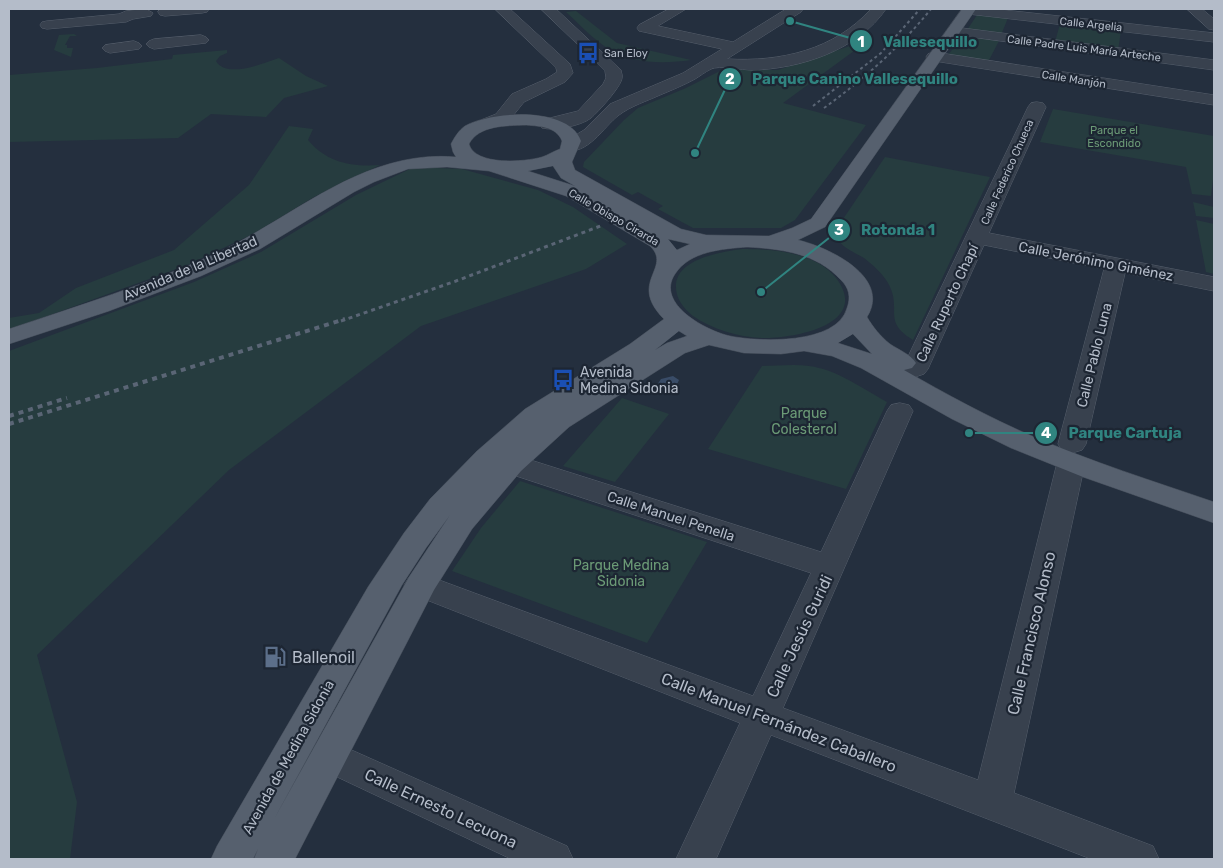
<svg xmlns="http://www.w3.org/2000/svg" width="1223" height="868" viewBox="0 0 1223 868" font-family="Rubik,sans-serif">
<rect width="100%" height="100%" fill="#242f3e"/>
<!-- green -->
<path fill="#263c3f" d="M576,11l41,32 74,17c-27,4 -60,4 -84,-12 -15,-10 -28,-24 -41,-36z
M977,15l31,3 -7,17 -34,-5z
M1060,24l61,7 -3,19 -63,-8z
M74,34l3,2h-7l-5,9h2v3h6l-2,9 -17,-7 5,-15z
M963,36l36,5 -11,21 -40,-7z
M850,46l8,2 -75,55 83,22 -71,95 -14,8h-88l-35,-19 5,-3 -25,-14 -6,3 -49,-28 1,-5 40,-42 14,-12 48,-20 38,-19 54,1z
M227,50v3l-7,3 -4,5c10,18 48,2 63,-3l27,18 22,10 -44,12 -18,19 -55,-3 -33,24 -169,4v-67l88,-7 75,-9 1,-4z
M1053,109l161,27v36l-3,24 -19,-2 -6,-27 -146,-25z
M289,126l24,3 -5,11c19,23 44,27 72,25l-66,32 -61,37 -68,32 -176,64v-12l30,-5 37,-25 98,-38 75,-65z
M885,157l105,20 -77,163c-32,-19 -10,-31 -25,-57 -6,-10 -15,-18 -24,-25 -10,-6 -22,-10 -28,-21l3,-12z
M414,167l48,2 76,21 35,17 54,37 -41,25 -165,57 -192,144 -192,185 40,147 -7,57h-61v-508l185,-69 67,-30 95,-57z
M1193,202l21,5v11l-18,-2z
M1196,220l18,4v50l-8,-2z
M742,249c30,0 74,3 94,29 36,47 -44,61 -75,60 -23,-1 -49,-9 -68,-22 -10,-8 -18,-18 -17,-32 3,-26 46,-32 66,-35z
M762,366c15,0 32,-2 47,0 27,3 54,23 78,36l-41,87 -138,-40z
M622,398l47,16 -54,68 -52,-16z
M520,481l187,61 -60,101 -195,-72 29,-43z"/>
<!-- water -->
<path fill="#394c67" d="M673,376l6,4c-4,10 -15,15 -24,8l6,-9z"/>
<g fill="none" stroke-linecap="round" stroke-linejoin="round">
<!-- minor casing -->
<g stroke="#565f6c" stroke-width="1">
<path id="minor" d="M146,9l7,4 -2,3 -18,3 -7,3 -79,7 -5,-1 -2,-3 2,-3 5,-1 72,-7 7,-3z
M160,9h49l-2,3 -5,1 -37,3 -5,-1 -2,-3z
M495,9h15l60,55 3,9 -8,9 -41,20 -16,20 -21,7 -6,-1 -3,-4 3,-4 15,-6 16,-20 34,-15 11,-7 -1,-4z
M541,9h15l65,61c0,3 2,5 1,8 -1,9 -24,34 -31,40 -10,8 -37,13 -49,10l-3,-4 3,-4 36,-9 25,-27 3,-6 -1,-7z
M669,9h17l-28,17 75,16 53,-33h17l-2,3 -74,47c54,3 107,-9 144,-50h15c-28,41 -86,60 -134,61 -10,0 -33,-5 -41,-1 -6,3 -11,7 -16,10 -11,6 -23,11 -35,16 -13,6 -29,11 -41,20 -16,12 -31,41 -55,35l-2,-4 2,-4 20,-12 26,-26 73,-31 39,-24 -78,-17 -5,-1 -2,-3 2,-3z
M962,9h33l219,24v9l-246,-28 -5,-1z
M1187,9h15l12,10v11l-5,-1z
M954,27l260,33v10l-265,-36 -2,-3 2,-3z
M201,35l5,2 3,3 -3,3 -52,6 -5,-2 -3,-3 3,-3 5,-2z
M134,41l5,2 3,3 -3,3 -29,4 -5,-2 -3,-3 3,-3z
M934,52l280,43v10l-286,-45 -2,-3 2,-3z
M1037,102l6,1 3,4 -57,126 225,44v14l-89,-18 -39,171 -4,6 -10,3 -10,-3 -4,-6 46,-175 -120,-24 -56,124 -4,5 -9,3 -9,-3 -4,-5 126,-262 3,-4z
M900,403l9,2 4,6 -130,297 195,72 79,-317 4,-7 10,-2 10,2 4,7 -71,330 139,53 6,13h-68l-320,-124 -55,124h-40l64,-136 -331,-130 -5,-8 5,-8 11,-4 11,4 322,119 58,-123 -310,-102 -4,-7 4,-7 10,-2 10,2 300,95 66,-141 4,-6z
M329,740l238,106 6,13h-62l-195,-92 -6,-11 6,-11z"/>
</g>
<!-- major casing -->
<g stroke="#414a57" stroke-width="1">
<path id="major" d="M962,9h14l-151,218 -27,13c30,7 94,37 69,77 6,10 13,19 23,27 9,6 20,10 26,19l-4,5 -8,2c42,24 84,47 128,66 60,26 121,45 182,66v21l-131,-46 -72,-29 -59,-29 -91,-51 -29,-12 -28,-5 -23,3 -37,-1 -35,-8 -24,8 -116,74 -48,44 -49,58 -38,61 -139,269h-41l4,-10 -5,10h-42l6,-13 151,-259 36,-54 26,-34 47,-48 48,-42 105,-65 34,-25c-37,-37 9,-51 -14,-73l-84,-50 -77,-25 -42,-4 -39,2 -34,13 -20,10 -94,57 -59,27 -92,35 -100,33v-15c69,-23 139,-45 206,-75 80,-37 148,-105 241,-97l-3,-5 -2,-8c3,-6 8,-14 14,-18 26,-15 104,-20 116,15l-9,21 3,8 106,59 25,6 63,1 23,-8 19,-9zM524,125c14,1 32,1 38,16l-2,8c-6,2 -12,6 -18,8 -17,5 -67,9 -73,-13 10,-19 37,-18 55,-19zM553,166l8,12 14,8 -47,-15zM668,239l22,5 -13,6zM747,247c35,2 69,6 94,33 8,8 10,17 6,28 -10,37 -88,34 -117,28 -23,-5 -75,-32 -55,-62 15,-23 47,-25 72,-27zM679,331l8,5 -20,7 -12,7zM853,334l19,20 -34,-11zM450,515l-41,62 -136,244 129,-236 24,-37z"/>
</g>
<!-- minor -->
<use href="#minor" fill="#38414e" fill-rule="evenodd"/>
<!-- major -->
<use href="#major" fill="#56606e" fill-rule="evenodd"/>
<!-- rail-far2 -->
<path stroke="#5a6575" stroke-width="2" stroke-dasharray="3 3" stroke-linecap="butt" d="M813,106l68,-53 39,-44
M824,108c40,-29 76,-61 107,-99"/>
<!-- rail-far1 -->
<path stroke="#5a6575" stroke-width="3" stroke-dasharray="4 4" stroke-linecap="butt" d="M341,321l115,-40 147,-56"/>
<!-- rail -->
<path stroke="#5a6575" stroke-width="4" stroke-dasharray="5 5" stroke-linecap="butt" d="M9,416l58,-18
M9,424l336,-105"/>
</g>
<!-- icons -->
<defs>
<g id="bus-bare" transform="scale(1.725)"><path d="M-5-6H5V4H4V6H2V4H-2V6H-4V4H-5ZM-3.5-4V0h7V-4ZM-3.5 1.2v1.5H-2V1.2ZM2 1.2v1.5H3.5V1.2Z" fill="#1a4fb4" stroke="#1d2633" stroke-width="2.5" paint-order="stroke"/></g>
<g id="fuel-bare" transform="scale(1.725)"><path d="M-5.5-6h7V0h2V4h1.3V-2.5L3-4.5l.8-.8L6-3V5H2.5V1h-1V6h-7ZM-4.2-4.7v3.2H.2V-4.7Z" fill="#5c6f8a" stroke="#1d2633" stroke-width="2.5" paint-order="stroke"/></g>
</defs>
<g fill-rule="evenodd">
<use href="#bus-bare" x="588" y="53"/>
<use href="#bus-bare" x="563" y="380"/>
<use href="#fuel-bare" x="275" y="657"/>
</g>
<g text-anchor="middle" stroke-width="4.5" stroke-linejoin="round" paint-order="stroke">
<!-- far-street labels -->
<g font-size="11" fill="#b4bcc9" stroke="#1d2633">
<text transform="translate(1091 24) rotate(6)" y="4">Calle Argelia</text>
<text transform="translate(1084 48) rotate(7)" y="4">Calle Padre Luis María Arteche</text>
<text transform="translate(1074 79) rotate(9)" y="4">Calle Manjón</text>
<text transform="translate(1007 172) rotate(-66)" y="4">Calle Federico Chueca</text>
<text transform="translate(614 217) rotate(30)" y="4">Calle Obispo Cirarda</text>
</g>
<!-- far-poi labels -->
<g font-size="11" fill="#b4bcc9" stroke="#1d2633" text-anchor="start">
<text x="604" y="57">San Eloy</text>
</g>
<!-- far-park labels -->
<g font-size="11" fill="#6b9a76" stroke="#1d2633">
<text x="1114" y="134">Parque el<tspan x="1114" dy="13">Escondido</tspan></text>
</g>
<!-- street labels -->
<g font-size="14" fill="#b4bcc9" stroke="#1d2633">
<text transform="translate(1096 261) rotate(11)" y="5">Calle Jerónimo Giménez</text>
<text transform="translate(190 268) rotate(-23)" y="5">Avenida de la Libertad</text>
<text transform="translate(947 303) rotate(-65)" y="5">Calle Ruperto Chapí</text>
<text transform="translate(1094 355) rotate(-76)" y="5">Calle Pablo Luna</text>
<text transform="translate(671 516) rotate(18)" y="5">Calle Manuel Penella</text>
<text transform="translate(288 757) rotate(-61)" y="5">Avenida de Medina Sidonia</text>
</g>
<!-- poi labels -->
<g font-size="14" fill="#b4bcc9" stroke="#1d2633" text-anchor="start">
<text x="580" y="377">Avenida<tspan x="580" dy="16">Medina Sidonia</tspan></text>
</g>
<!-- park labels -->
<g font-size="14" fill="#6b9a76" stroke="#1d2633">
<text x="804" y="418">Parque<tspan x="804" dy="16">Colesterol</tspan></text>
<text x="621" y="570">Parque Medina<tspan x="621" dy="16">Sidonia</tspan></text>
</g>
<!-- near-street labels -->
<g font-size="16" fill="#b4bcc9" stroke="#1d2633">
<text transform="translate(1031 633) rotate(-77)" y="6">Calle Francisco Alonso</text>
<text transform="translate(799 636) rotate(-65)" y="6">Calle Jesús Guridi</text>
<text transform="translate(779 722) rotate(21)" y="6">Calle Manuel Fernández Caballero</text>
<text transform="translate(441 808) rotate(25)" y="6">Calle Ernesto Lecuona</text>
</g>
<!-- near-poi labels -->
<g font-size="16" fill="#b4bcc9" stroke="#1d2633" text-anchor="start">
<text x="292" y="663">Ballenoil</text>
</g>
</g>
<!-- callouts -->
<path fill="none" stroke="#308480" stroke-width="2" d="M790 21L861 41M695 153L730 79M761 292L839 230M969 433L1046 433"/>
<g fill="#308480" stroke="#1d2633" stroke-width="2">
<circle cx="790" cy="21" r="5"/>
<circle cx="695" cy="153" r="5"/>
<circle cx="761" cy="292" r="5"/>
<circle cx="969" cy="433" r="5"/>
<circle cx="861" cy="41" r="12"/>
<circle cx="730" cy="79" r="12"/>
<circle cx="839" cy="230" r="12"/>
<circle cx="1046" cy="433" r="12"/>
</g>
<g font-size="15" text-anchor="middle" font-weight="bold" fill="#fff">
<text x="861" y="47">1</text>
<text x="730" y="84">2</text>
<text x="839" y="235">3</text>
<text x="1046" y="438">4</text>
</g>
<g font-size="15" text-anchor="middle" font-weight="bold" fill="#308480" stroke="#1d2633" stroke-width="4.5" stroke-linejoin="round" paint-order="stroke">
<text x="930" y="47">Vallesequillo</text>
<text x="855" y="84">Parque Canino Vallesequillo</text>
<text x="898" y="235">Rotonda 1</text>
<text x="1125" y="438">Parque Cartuja</text>
</g>
<!-- border -->
<rect width="1223" height="868" fill="none" stroke="#b4bcc9" stroke-width="20"/>
</svg>
